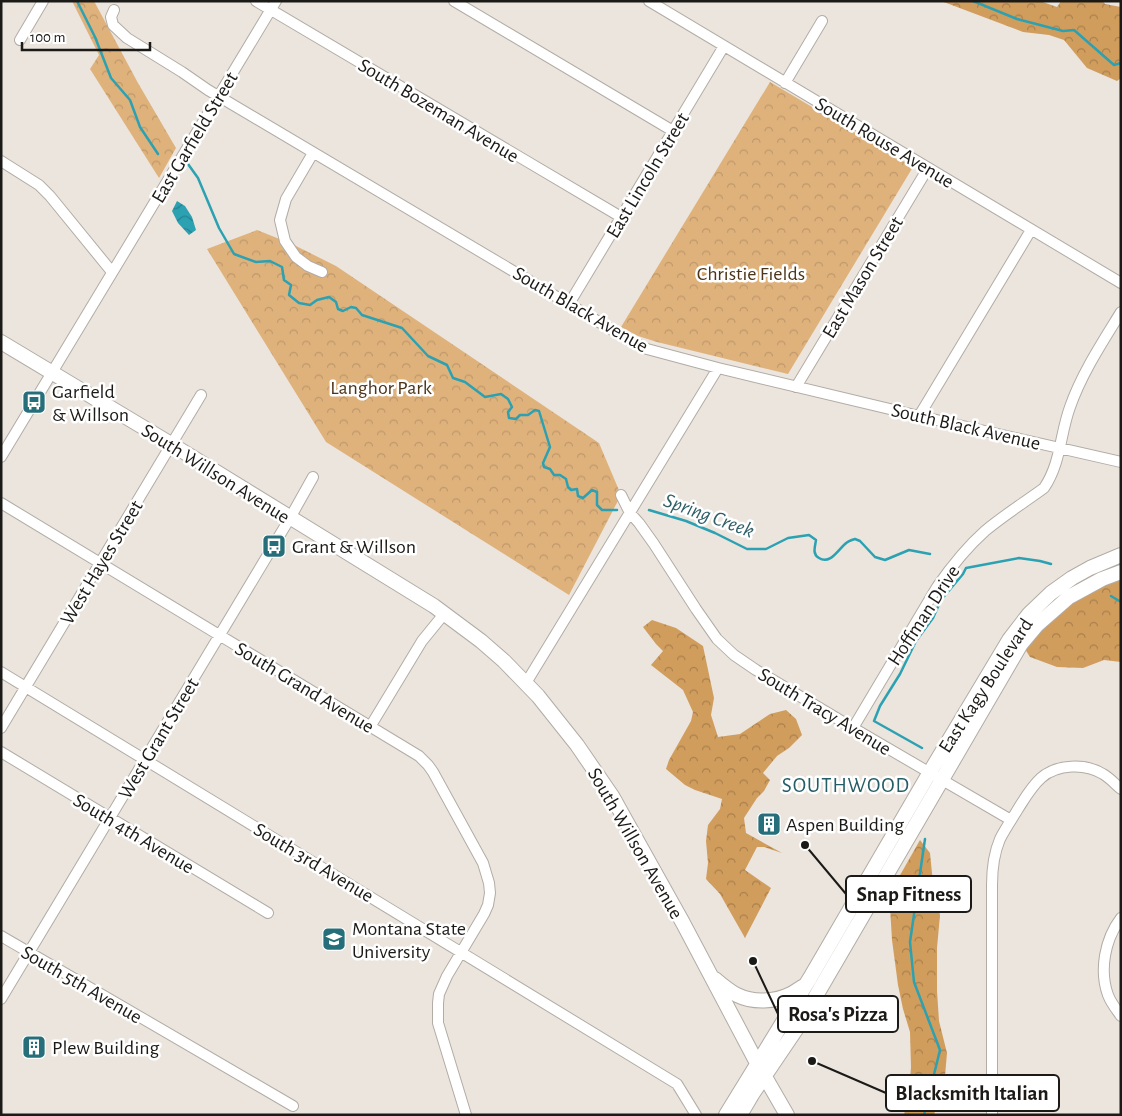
<svg xmlns="http://www.w3.org/2000/svg" width="1122" height="1116" viewBox="0 0 1122 1116" font-family="'Alegreya Sans',sans-serif">
<defs>
<pattern id="forest-crowns" width="20" height="18" patternUnits="userSpaceOnUse" patternTransform="scale(1.25)"><rect width="20" height="18" fill="#d19d5d"/><path d="M2 6a3 3 0 1 1 6 0M12 15a3 3 0 1 1 6 0" fill="none" stroke="#a97f4c"/></pattern>
<pattern id="park-crowns" width="20" height="18" patternUnits="userSpaceOnUse" patternTransform="scale(1.25)"><rect width="20" height="18" fill="#dfb27c"/><path d="M2 6a3 3 0 1 1 6 0M12 15a3 3 0 1 1 6 0" fill="none" stroke="#bf986a"/></pattern>
<pattern id="water-waves" width="16" height="10" patternUnits="userSpaceOnUse" patternTransform="scale(1.25)"><rect width="16" height="10" fill="#2ba1b2"/><path d="M0 5q4-4 8 0t8 0" fill="none" stroke="#248290"/></pattern>
</defs>
<rect width="100%" height="100%" fill="#ebe5de"/>
<!-- forest -->
<path fill="url(#forest-crowns)" d="M941,1h99l17,6 4,-6h42l2,3 16,3v71l-4,3 -30,-13 -23,-28 -15,-5 -26,-3z
M1121,577v85l-17,-2 -21,8 -26,-1 -27,-10 -5,-8 27,-33 50,-33z
M652,620l24,8 27,18 11,52 -3,17 7,22 22,-3 30,-20 16,-4 10,9 6,16 -13,13 -12,8 -14,17 7,7 -6,11 -7,7 -13,20 2,15 36,20 -18,-6h-7l-12,23 26,18 -26,50 -25,-44 -14,-15 2,-16 -2,-22 2,-16 12,-16 2,-10 -27,-9 -10,-5 -19,-16 3,-9 22,-39 2,-9 -10,-22 -32,-25 12,-14 -7,-7 -13,-17z
M920,840l10,13 3,30 7,32 -3,33v43l2,30 8,32 -2,23 -11,39h-30l5,-24 2,-24 -1,-35 -7,-23 -5,-24 -6,-45 -2,-33 5,-23z"/>
<!-- park -->
<path fill="url(#park-crowns)" d="M72,1h22l44,82 38,65 -17,30 -69,-109 9,-14z
M770,82l143,85 -125,207 -131,-32 -19,-6 -17,-9z
M257,230l35,14 44,22 263,177 22,52 -52,100 -243,-153 -119,-193z"/>
<!-- water -->
<path fill="url(#water-waves)" d="M177,201l8,5 7,11 4,13 -7,5 -11,-12 -6,-12z"/>
<g fill="none" stroke-linecap="round" stroke-linejoin="round">
<!-- stream -->
<path stroke="#2ba1b2" stroke-width="2.5" d="M77,1l18,36 16,41 19,22 10,27 18,27
M973,1l44,18 46,12 11,-1 40,35 7,-2
M188,164l10,14 21,50 15,26 22,8 14,-1 12,6 2,13 7,5 -2,10 10,8 11,2 7,-5 12,-3 7,5 2,7 5,2 8,-4 5,1 6,7 40,13 26,28 19,9 6,13 12,4 20,15 16,-3 7,5 4,8 -4,5 1,6 7,1 4,-4h8l7,-5 4,1 11,36 -7,16 1,4 6,2 4,6h6l6,4 2,8 3,3 6,-1 1,7 5,2 9,-8 5,2v13l5,5h15
M649,510l37,11 29,12 32,16h19l22,-11 21,-3 7,5c-1,7 -4,14 3,18 11,7 19,-8 26,-14 3,-3 6,-4 10,-5l5,2 15,16 10,3 24,-10 21,4
M1111,596l10,6
M922,748l-48,-27 6,-15 20,-32 16,-33 17,-23 8,-18 22,-26 3,-6 53,-10 21,3 11,3
M924,1115l16,-65 -26,-68 -4,-40 15,-103"/>
<!-- minor casing -->
<g stroke="#b2aca5" stroke-width="12">
<path id="minor" d="M256,1l365,216
M454,1l219,130
M649,1l472,282
M114,10l-3,7 2,8 14,13 55,34 26,18 418,248 21,11 71,19 201,48 202,46
M20,40l23,-39
M785,83l37,-62
M313,153l-27,46 -6,21 5,21 11,16 12,9 14,6
M1,161l38,24 11,11 62,76
M569,304l155,-258
M796,387l132,-219
M919,416l112,-186
M1,457l275,-456
M621,495l9,18 9,10 15,21 42,65 21,30 17,16 22,15 97,58 158,92
M1,503l418,253 9,9 5,7 50,91 6,20 1,10 -2,12 -4,9 -37,62 -8,18 -1,9v20l28,92
M1,672l676,412 19,31
M526,683l192,-315
M370,727l52,-86 22,-27
M1,728l200,-333
M853,728l84,-141c14,-20 30,-40 48,-56 19,-16 40,-29 59,-43 17,-25 16,-54 26,-81 12,-34 32,-64 51,-95
M1,752l267,161
M1121,918c-16,21 -22,52 -13,77 3,8 8,14 13,21
M1,936l292,170
M1,999l289,-481 23,-41
M992,1115v-230c0,-15 2,-32 8,-46 5,-10 12,-20 18,-30 7,-11 13,-22 23,-31 16,-14 44,-15 62,-4 7,4 12,10 18,15"/>
</g>
<!-- secondary casing -->
<g stroke="#b2aca5" stroke-width="16">
<path id="secondary" d="M1,342l170,102 263,162 47,35 23,20 34,35 39,49 35,51 71,127 74,140 30,52
M715,979c7,6 14,12 22,16 16,8 38,7 54,-1 4,-2 9,-6 13,-8
M726,1115l84,-137 120,-206 79,-132 20,-26 22,-21 21,-15 18,-10 31,-13
M740,1115l13,-22 46,-68 222,-381 16,-19 32,-28 33,-18 19,-7"/>
</g>
<!-- minor -->
<use href="#minor" stroke="#fff" stroke-width="10"/>
<!-- secondary -->
<use href="#secondary" stroke="#fff" stroke-width="14"/>
</g>
<!-- icons -->
<defs>
<g id="bus-square" transform="scale(1.25)"><rect x="-9" y="-9" width="18" height="18" rx="4" fill="#266f7a" stroke="#fff"/><path d="M-5-6H5V4H4V6H2V4H-2V6H-4V4H-5ZM-3.5-4V0h7V-4ZM-3.5 1.2v1.5H-2V1.2ZM2 1.2v1.5H3.5V1.2Z" fill="#fff"/></g>
<g id="building-square" transform="scale(1.25)"><rect x="-9" y="-9" width="18" height="18" rx="4" fill="#266f7a" stroke="#fff"/><path d="M-4-6H4V6H1V3H-1V6H-4ZM-2.5-4.3h1.7v1.8h-1.7ZM.8-4.3h1.7v1.8H.8ZM-2.5-1h1.7V.8h-1.7ZM.8-1h1.7V.8H.8Z" fill="#fff"/></g>
<g id="university-square" transform="scale(1.25)"><rect x="-9" y="-9" width="18" height="18" rx="4" fill="#266f7a" stroke="#fff"/><path d="M0-5L7-2L0 1L-7-2ZM-4 1L0 2.5L4 1V4Q0 6-4 4Z" fill="#fff"/></g>
</defs>
<g fill-rule="evenodd">
<use href="#bus-square" x="34" y="402"/>
<use href="#bus-square" x="274" y="546"/>
<use href="#building-square" x="769" y="824"/>
<use href="#university-square" x="334" y="939"/>
<use href="#building-square" x="34" y="1047"/>
</g>
<g text-anchor="middle" stroke-width="5" stroke-linejoin="round" paint-order="stroke">
<!-- street labels -->
<g font-size="20" fill="#1c1a17" stroke="#fff">
<text transform="translate(439 110) rotate(31)" y="7">South Bozeman Avenue</text>
<text transform="translate(194 137) rotate(-59)" y="7">East Garfield Street</text>
<text transform="translate(885 142) rotate(31)" y="7">South Rouse Avenue</text>
<text transform="translate(647 175) rotate(-59)" y="7">East Lincoln Street</text>
<text transform="translate(862 277) rotate(-59)" y="7">East Mason Street</text>
<text transform="translate(581 309) rotate(30)" y="7">South Black Avenue</text>
<text transform="translate(966 426) rotate(13)" y="7">South Black Avenue</text>
<text transform="translate(216 473) rotate(32)" y="7">South Willson Avenue</text>
<text transform="translate(101 562) rotate(-59)" y="7">West Hayes Street</text>
<text transform="translate(923 615) rotate(-57)" y="7">Hoffman Drive</text>
<text transform="translate(985 685) rotate(-57)" y="7">East Kagy Boulevard</text>
<text transform="translate(305 687) rotate(31)" y="7">South Grand Avenue</text>
<text transform="translate(825 711) rotate(31)" y="7">South Tracy Avenue</text>
<text transform="translate(158 738) rotate(-59)" y="7">West Grant Street</text>
<text transform="translate(134 833) rotate(31)" y="7">South 4th Avenue</text>
<text transform="translate(636 843) rotate(60)" y="7">South Willson Avenue</text>
<text transform="translate(314 862) rotate(31)" y="7">South 3rd Avenue</text>
<text transform="translate(82 984) rotate(30)" y="7">South 5th Avenue</text>
</g>
<!-- park labels -->
<g font-size="20" fill="#4c3519" stroke="#fff">
<text x="751" y="280">Christie Fields</text>
<text x="381" y="394">Langhor Park</text>
</g>
<!-- poi labels -->
<g font-size="20" fill="#1c1a17" stroke="#fff" text-anchor="start">
<text x="52" y="398">Garfield<tspan x="52" dy="23">&amp; Willson</tspan></text>
<text x="292" y="553">Grant &amp; Willson</text>
<text x="786" y="831">Aspen Building</text>
<text x="352" y="935">Montana State<tspan x="352" dy="23">University</tspan></text>
<text x="52" y="1054">Plew Building</text>
</g>
<!-- water labels -->
<g font-size="21" font-style="italic" fill="#305f67" stroke="#fff">
<text transform="translate(709 515) rotate(20)" y="7">Spring Creek</text>
</g>
<!-- neighbourhood labels -->
<g font-size="21" letter-spacing="1" fill="#245d66" stroke="#fff">
<text x="846" y="792">SOUTHWOOD</text>
</g>
</g>
<!-- callouts -->
<path fill="none" stroke="#1c1a17" stroke-width="2" d="M805 845L846 894M753 961L778 1014M812 1061L886 1093"/>
<g fill="#1c1a17" stroke="#fff" stroke-width="2">
<circle cx="805" cy="845" r="5"/>
<circle cx="753" cy="961" r="5"/>
<circle cx="812" cy="1061" r="5"/>
</g>
<g fill="#fff" stroke="#1c1a17" stroke-width="2">
<rect x="846" y="876" width="125" height="36" rx="5"/>
<rect x="778" y="996" width="120" height="36" rx="5"/>
<rect x="886" y="1075" width="173" height="36" rx="5"/>
</g>
<g font-size="21" text-anchor="middle" font-weight="bold" fill="#1c1a17">
<text x="909" y="901">Snap Fitness</text>
<text x="838" y="1021">Rosa's Pizza</text>
<text x="972" y="1100">Blacksmith Italian</text>
</g>
<!-- border -->
<rect width="1122" height="1116" fill="none" stroke="#1c1a17" stroke-width="5"/>
<!-- scale -->
<path d="M22 42v8h128v-8" fill="none" stroke="#1c1a17" stroke-width="2.5"/>
<text x="30" y="42" font-size="15" fill="#1c1a17" stroke="#ffffff" stroke-width="4" paint-order="stroke">100 m</text>
</svg>
